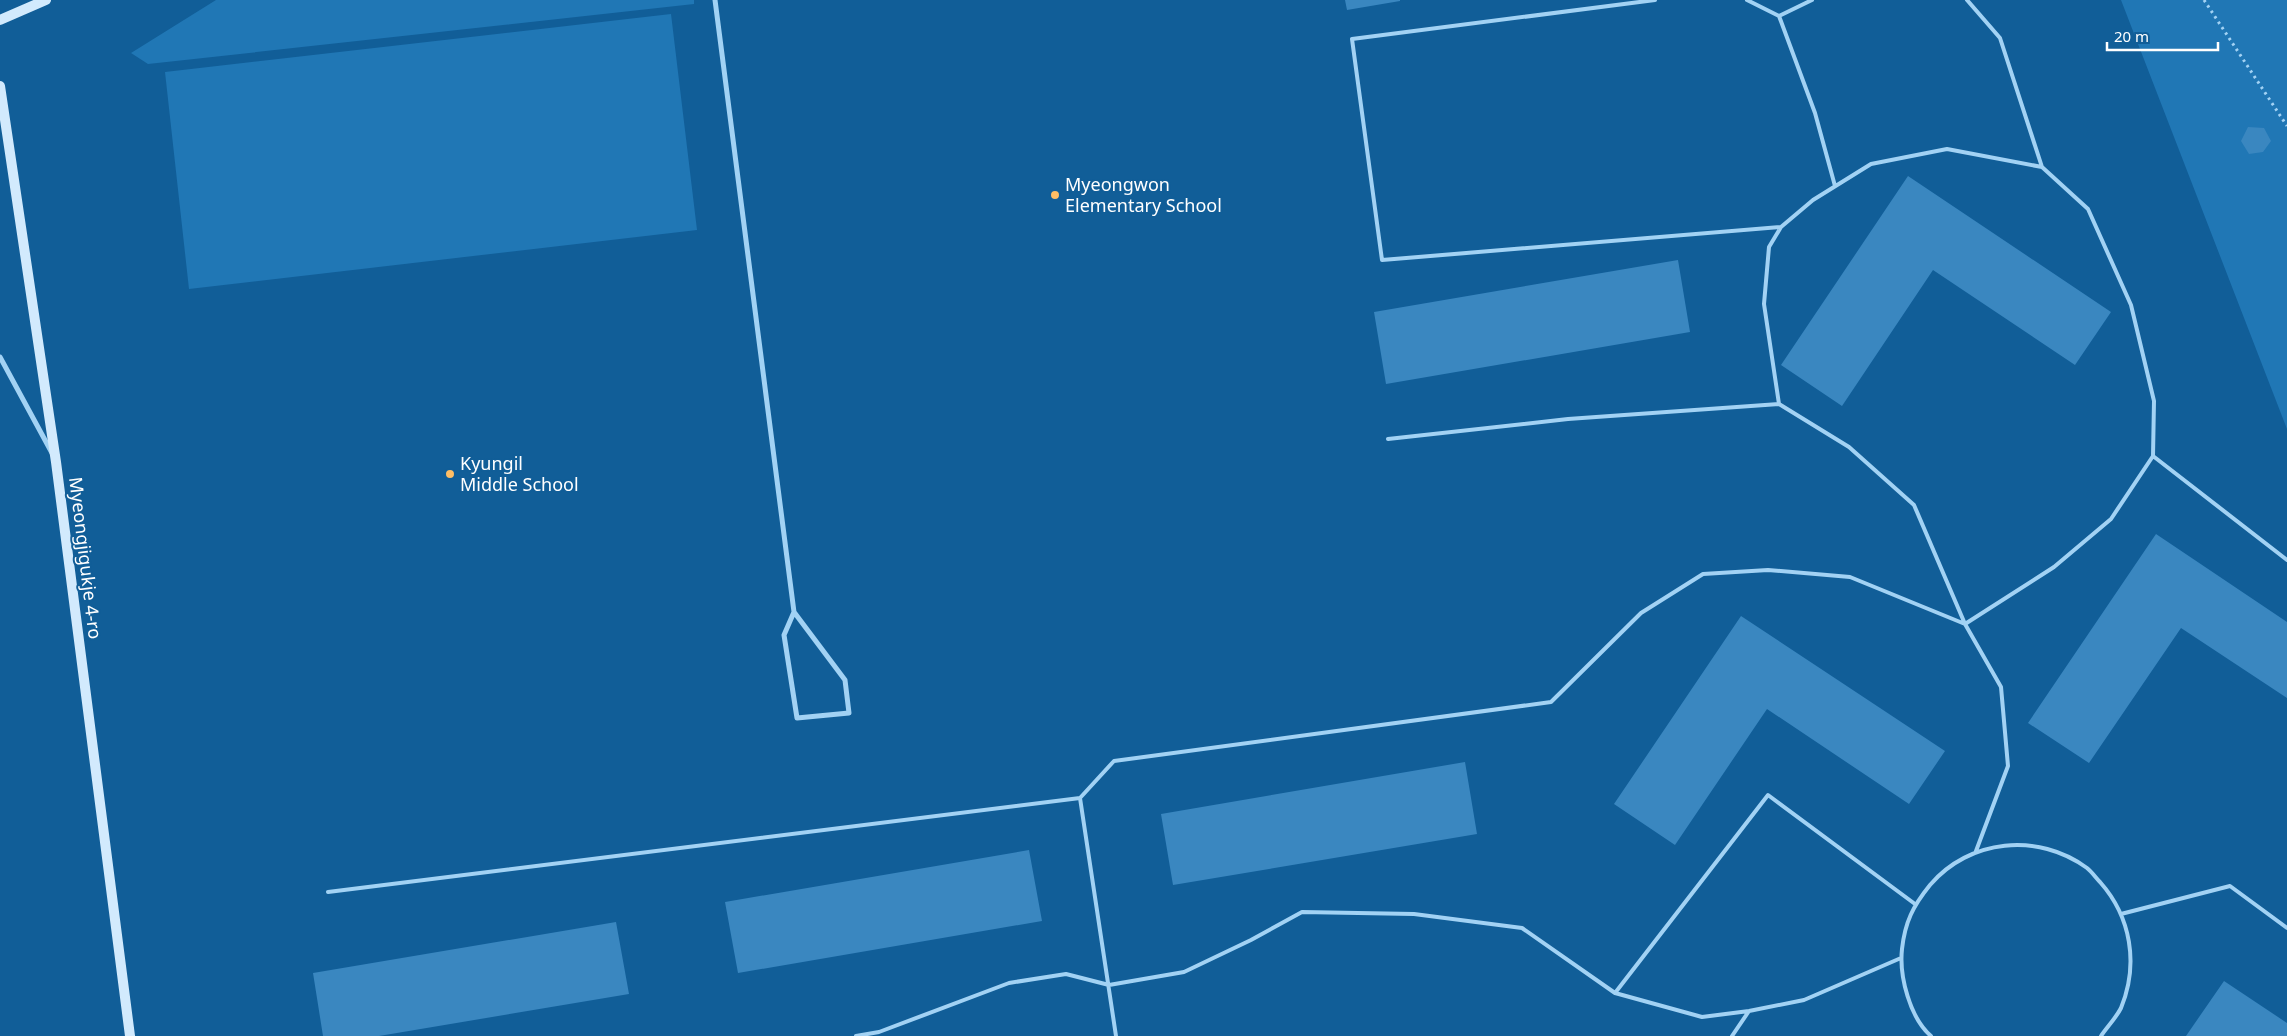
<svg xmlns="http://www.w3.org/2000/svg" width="2287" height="1036" viewBox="0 0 2287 1036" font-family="'Noto Sans',sans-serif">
<rect width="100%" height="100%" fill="#115e98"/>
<!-- green -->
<path fill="#2077b5" d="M216,0h478v4l-546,60 -17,-11z
M2121,0h166v429z
M671,14l26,216 -508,59 -24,-217z"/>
<!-- building -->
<path fill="#3a87c0" d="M1345,0h55v1l-53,9z
M2248,127l16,1 7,13 -8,11 -14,2 -8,-13z
M1908,176l203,136 -36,53 -142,-95 -91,136 -61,-41z
M1678,260l12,72 -304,52 -12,-72z
M2156,534l131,88v76l-106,-70 -92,135 -61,-40z
M1741,616l204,135 -36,53 -142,-95 -92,136 -61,-41z
M1465,762l12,72 -304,51 -12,-71z
M1029,850l13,71 -304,52 -13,-71z
M616,922l13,72 -250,42h-56l-10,-63z
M2224,981l63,42v13h-101z"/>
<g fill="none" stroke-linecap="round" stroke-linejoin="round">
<!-- path -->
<path stroke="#a2d2f4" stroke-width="3" stroke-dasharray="2.5 4" stroke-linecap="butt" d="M2204,0l83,126"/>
<!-- lane -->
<path stroke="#a2d2f4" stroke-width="4" d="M1655,0l-303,39 30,221 399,-33
M1747,0l32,16 36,97 20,73
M1967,0l33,38 42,129
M1779,16l33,-16
M1388,439l180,-20 211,-15 70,43 65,58 51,119 89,-57 57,-48 42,-63 1,-55 -23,-96 -43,-96 -46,-42 -95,-18 -76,15 -58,36 -32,27 -12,20 -5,57 15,100
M2153,456l134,104
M328,892l752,-94
M2121,914l109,-28 57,42
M1615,993l153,-198 147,109
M856,1036l23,-4 130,-49 57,-9 43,11 75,-13 67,-32 51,-28 112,2 108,14 93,65 87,24 47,-6 55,-11 97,-42
M1116,1036l-36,-238 34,-37 437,-59 90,-89 62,-39 65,-4 82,7 115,47 36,63 7,79 -32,85
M1732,1036l17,-25
M1931,1036c-21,-18 -32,-60 -29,-87 3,-27 11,-43 28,-64 39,-46 108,-53 157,-17 5,4 9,10 13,14 31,35 39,82 21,126 -5,10 -14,19 -20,28"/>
<!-- street -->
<path stroke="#a2d2f4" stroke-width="5" d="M715,0l79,612 51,68 4,33 -52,5 -13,-83 10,-23
M0,357l52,96"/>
<!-- secondary -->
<path stroke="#d2eafd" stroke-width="10" d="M0,20l46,-20
M0,86l56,376 74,574"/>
</g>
<!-- markers -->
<g fill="#ffbe65" stroke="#115e98" stroke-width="2">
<circle cx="1055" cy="195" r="5"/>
<circle cx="450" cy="474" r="5"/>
</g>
<g text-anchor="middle" stroke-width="4" stroke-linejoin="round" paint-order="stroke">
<!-- poi labels -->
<g font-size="18" fill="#fff" stroke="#115e98" text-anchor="start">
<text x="1065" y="191">Myeongwon<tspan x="1065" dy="21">Elementary School</tspan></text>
<text x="460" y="470">Kyungil<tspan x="460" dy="21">Middle School</tspan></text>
</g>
<!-- street labels -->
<g font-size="18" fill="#fff" stroke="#115e98">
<text transform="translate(85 558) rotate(83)" y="6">Myeongjigukje 4-ro</text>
</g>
</g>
<!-- scale -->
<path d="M2107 42v8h111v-8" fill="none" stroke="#ffffff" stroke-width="2.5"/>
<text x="2114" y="42" font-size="15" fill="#ffffff" stroke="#115e98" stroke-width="4" paint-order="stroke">20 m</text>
</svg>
